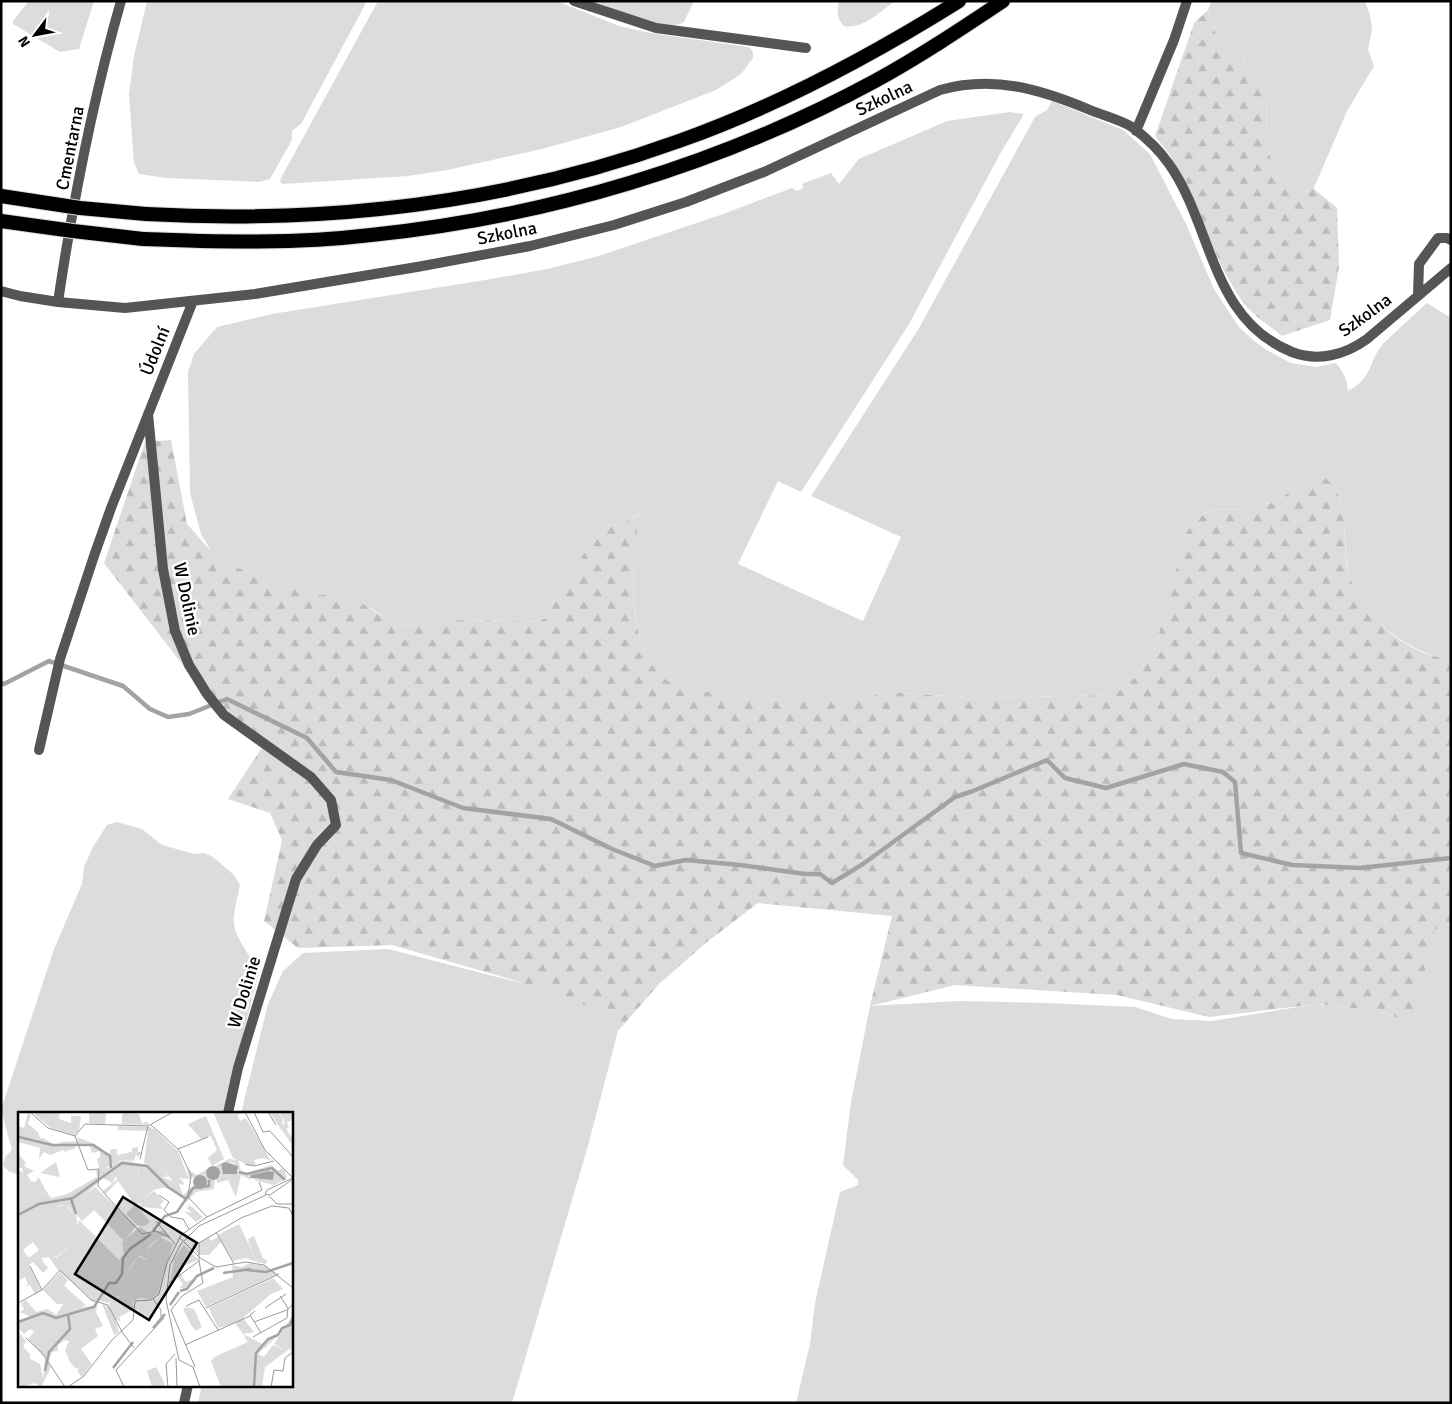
<svg xmlns="http://www.w3.org/2000/svg" width="1452" height="1404" viewBox="0 0 1452 1404" font-family="Signika,sans-serif">
<defs>
<pattern id="forest-firs" width="22" height="20" patternUnits="userSpaceOnUse" patternTransform="scale(1.25)"><rect width="22" height="20" fill="#dcdcdc"/><path d="M5 1l3.5 6h-7zM16 11l3.5 6h-7z" fill="#bbb"/></pattern>
</defs>
<rect width="100%" height="100%" fill="#fff"/>
<!-- green -->
<path fill="#dcdcdc" d="M29,1h65l-15,48 -19,3 -47,-28v-3z
M147,1h220l-66,123 -9,7v9l-22,39 -11,3 -93,-4 -27,-4 -5,-11 -5,-69 5,-38z
M378,1h179l62,25 31,7 99,14 4,5v6l-12,16 -25,16 -95,37 -79,22 -95,21 -39,6 -125,8 -3,-2 1,-4z
M594,1h100l-10,21c-16,11 -73,-13 -90,-21z
M839,1h56c-14,10 -33,29 -51,25 -8,-8 -7,-15 -5,-25z
M1211,1h154l5,14 2,14 -4,21 6,16 -27,45 -34,79 -6,2 -14,-4 -16,-9 -10,-33 -1,-55 -6,-13 -20,-21 -15,-9 -6,-9 -6,-11 -5,-18z
M1052,101l71,29 27,24 36,70 28,65 24,37 15,14 12,9 26,14 25,4 20,-4c8,9 11,17 12,28 26,-14 20,-30 35,-47 14,-14 29,-27 44,-41l24,15v345c-9,-6 -19,-7 -29,-12 -34,-14 -70,-49 -75,-87 -3,-22 -1,-44 -7,-65l-53,-5 -16,9 -24,6 -38,1 -10,8 -12,13 -8,18 -5,35 -6,9 -12,54 -17,25 -11,13 -15,10 -131,3 -80,-5 -19,-3 -13,8 -11,2c-57,0 -109,3 -166,-11 -9,-2 -20,-3 -28,-9 -41,-34 -33,-120 -26,-167l-10,7 -21,7 -24,26 -39,65 -7,4 -15,-1 -80,-1 -32,5 -10,-1 -11,-3 -18,-12 -33,-14h-17l-33,-7 -23,-7 -40,-19 -15,-11 -10,-17 -11,-41 -2,-121 6,-18 23,-27 55,-13 207,-33 68,-12 52,-13 124,-42 69,-26 5,3 6,-3 -1,-4 29,-11 8,11 20,-25 88,-38 63,-9 14,2 -24,40 -91,170 -108,168 -23,-11 -40,83 125,57 38,-84 -90,-41 108,-168 116,-211 12,-7z
M117,822l25,7 20,16 32,9 10,-1 9,4 21,18 6,10c-2,10 -5,21 -6,31 -3,19 17,39 25,56l-36,141h-204v62l-9,-3 -7,-6 2,-9 7,-7 -11,-40 53,-161 28,-65 2,-17 9,-20 14,-22z
M1451,924v479h-655l14,-59 5,-41 25,-111 18,-7v-5l-15,-15 8,-63 19,-96 89,-5 87,2 89,4 37,12 40,2 105,-17 61,7 35,12 21,-94z
M388,949l109,28 51,12 39,17 31,25 -30,115 -76,257h-314l4,-18h89v-272h-50l27,-109 15,-33 20,-18z"/>
<!-- forest -->
<path fill="url(#forest-firs)" d="M1208,10l5,18 6,11 6,9 15,9 20,21 6,13 1,55 10,33 16,9 14,4 6,-4 24,20 2,59 -9,53 -48,16c-13,-11 -30,-21 -40,-35 -29,-42 -42,-93 -67,-137 -5,-10 -13,-19 -20,-28l39,-113z
M171,440l16,84 24,27 15,11 41,19 22,7 33,7h17l19,6 32,20 11,3 9,1 33,-5 80,1 15,1 7,-4 39,-65 24,-26 21,-7 11,-7c-8,47 -17,131 25,166 8,7 18,7 28,10 57,13 109,11 166,11l11,-2 13,-8 19,3 80,5 131,-3 15,-10 11,-13 17,-25 12,-54 6,-9 5,-35 8,-18 12,-13 11,-8 37,-1 24,-6 16,-9 30,-22c36,21 24,60 30,94 3,14 10,30 19,41 14,19 34,36 56,45 10,4 20,5 29,11v261l-17,6 -21,93 -35,-12 -60,-7 -109,13 -92,-22 -162,-10 -85,21 22,-90 -134,-13 -51,39 -47,41 -42,48 -31,-25 -67,-24 -128,-37 -94,3 -34,-27 18,-81 -12,-27 -42,-14 35,-53 -74,-73 -85,-110 41,-121z"/>
<g fill="none" stroke-linecap="round" stroke-linejoin="round">
<!-- stream -->
<path stroke="#a3a3a3" stroke-width="4.5" d="M1,683l3,1 45,-23 74,25 27,23 18,8 21,-3 38,-15 80,39 29,34 55,8 72,28 88,11 61,30 43,17 31,-6 54,5 65,9h15l12,9 31,-19 92,-67 18,-6 74,-31 18,18 41,10 78,-24 39,8 12,10 6,71 51,12 68,3 91,-10"/>
<!-- trunk casing -->
<g stroke="#dbdbdb" stroke-width="16">
<path id="trunk" d="M146,214c181,10 362,-11 533,-73 99,-35 192,-85 280,-140
M143,239c76,3 153,5 228,-4 175,-18 349,-70 504,-154 44,-24 86,-52 128,-80"/>
</g>
<!-- minor -->
<path stroke="#555" stroke-width="10" d="M574,1l82,27 150,20
M1136,131l38,-91 13,-39
M1,291l19,5 38,6 67,6 130,-14 162,-27 113,-21 84,-21 72,-23 78,-30 176,-82c53,-15 100,-1 150,20 12,5 31,10 42,17 12,9 28,24 37,37 44,62 41,155 123,188 26,10 53,3 75,-13l84,-71
M1418,296l1,-32 19,-26h9l4,2
M58,302c15,-101 35,-203 63,-301
M148,414l15,155 12,62 14,34 18,29 17,21 87,62 20,23 5,25 -19,20 -21,34 -58,189 -10,45
M39,750l21,-91 34,-103 17,-48 82,-207
M184,1403l4,-18"/>
<!-- trunk -->
<use href="#trunk" stroke="#000" stroke-width="14"/>
<!-- trunk-bridge casing -->
<g stroke="#dbdbdb" stroke-width="16" stroke-linecap="butt">
<path id="trunk-bridge" d="M1,196l79,12 66,6
M1,221l72,10 70,8"/>
</g>
<!-- trunk-bridge -->
<use href="#trunk-bridge" stroke="#000" stroke-width="14"/>
</g>
<g text-anchor="middle" stroke-width="5" stroke-linejoin="round" paint-order="stroke">
<!-- street labels -->
<g font-size="18" fill="#000" stroke="#fff">
<text transform="translate(884 98) rotate(-25)" y="6">Szkolna</text>
<text transform="translate(70 148) rotate(-79)" y="6">Cmentarna</text>
<text transform="translate(507 233) rotate(-11)" y="6">Szkolna</text>
<text transform="translate(1365 315) rotate(-36)" y="6">Szkolna</text>
<text transform="translate(155 351) rotate(-68)" y="6">Údolní</text>
<text transform="translate(187 599) rotate(78)" y="6">W Dolinie</text>
<text transform="translate(244 992) rotate(-73)" y="6">W Dolinie</text>
</g>
</g>
<!-- overview -->
<g transform="translate(18 1112)">
<rect width="275" height="275" fill="#fff"/>
<path d="M10,0l3,3 -3,9 10,8 3,8 -23,-2v-12l6,2zM18,0h24l-1,7 12,4v-7h10l-2,15 -5,4 -23,-7 -17,-14zM71,0h17l-1,12 -16,-1zM195,0h31l-6,3 2,6 6,-3 25,43 -7,-3 -10,2 2,5 -5,1 -18,-8zM259,0h16v8l-6,2 2,6 -5,1v-10zM107,1l14,1 3,10 5,-3 2,4 -37,-1h10v-10zM188,4l18,43 -12,7 -4,-8 9,-8 -6,-14 -10,3 -13,-15zM100,14l33,1 4,3 23,21 11,28 -12,-1 -13,-10 -2,2 6,7h-7l-7,-5 -10,-9 4,-32 -30,-1zM59,25l18,7 14,10 2,-5h6v6l15,-3v-4l6,-1v5h5l-5,5 -2,-3 -2,7 -13,-1 -21,11 -3,-12 3,-2v-6l-8,2 -2,-7 -12,-4zM0,41l8,10 -2,3 10,5 -7,4 4,6 4,1 4,-5 7,14 -24,13 -4,-2v-33l5,4 -1,-5h-4zM38,50l4,15 -20,-4zM104,53h11l5,10 1,-7 5,-1 22,20 -12,3 -12,10 12,-9 10,10 -4,4 3,4 -21,-2 -3,-4 -3,2 14,17 -5,4 -8,-1 -11,-11 9,-9 -17,-24 -12,13 -3,-3 14,-12 -2,-6zM77,75l41,39 -12,15 -30,-31 -12,11 -6,-7 8,-18zM48,93l8,10 -1,12 -12,12 -22,10 -2,5 11,14 -5,5 -10,-11 -4,3 12,25 -6,4 -5,-9 -6,2 4,-3 -3,-7 -5,3 -2,-3v-40l3,-3 -3,1v-13l27,-13zM15,130l6,8 -10,8 -6,-8zM172,93l13,12 -7,5 -12,-11 8,2 -5,-5zM61,108l36,36 -17,27 2,6 -2,11 -5,1 -35,-31 -10,-14 9,1 16,-13zM236,124l9,22 4,2 -1,4 -9,-2 -8,-18 -1,-5zM142,125l13,7 -15,49 -7,6 -12,-1 -7,4 2,7 -15,8 2,5 -6,-3 4,13 -5,3 -12,-31 8,3 -1,-6 11,-5 8,2 2,-9 -7,-10 15,-22 10,3 -2,-9zM190,125l3,4 7,-4 3,5 -12,13h-10l-7,-10 4,-2 3,8 -1,-7zM166,133l15,15 -14,5 -15,17 4,-23zM232,151l16,3 12,8 -72,33 -9,-16 36,-14 -1,-12 10,2zM42,160l8,8 -4,5 10,10 -11,9h-6l-14,-14zM162,161l6,9 9,-4 -10,12 -5,-3 3,-3 -5,-6 -5,1zM255,166l10,11 -12,5 -28,24 11,14 -11,2 -8,-11 -17,5 -9,-20zM8,188l10,12 12,-3 8,6 4,-6 11,2 8,-4 18,-1 -1,6 7,14 -8,3 3,7 -17,13 11,15 -10,13 -5,-6 2,-3h-4l-5,-6 -5,-12 4,-9 -4,-1 -7,5v6l-6,1 -4,10 3,5 -10,20 -6,-4 -13,4 -4,-4v-52l8,10 -3,6 7,7v5l10,5 3,15 2,-21 -17,-19 6,-7 -4,-3 -6,5 -6,-6v-5l15,-5 -13,-6 4,-3 -3,-6zM169,195l7,2 8,18 -6,4 -5,-6 -8,-16zM275,214v24l-4,2 3,-4 -7,2 -11,-6 8,-12zM138,255l8,15v5h-12l-5,-16z" fill="#dcdcdc" fill-rule="evenodd"/>
<path d="M251,0h8l6,7 -1,4 11,16v7zM4,25l9,4 12,-3 14,8 4,-4 19,-1 11,5 -17,-1 1,4 -8,1v3l-4,-3 -13,5 -6,-3 -5,7 1,-11 -22,-6v-4zM211,47l9,1 3,11 5,2 25,-8 7,6 4,-3 3,3 2,7 -13,7 -21,-5 21,-4 -2,-5 -22,5 1,4 -10,-5 -5,22 -8,-17 -11,3 -1,-5 5,-2 -5,-11 -11,9 4,5 6,-1 -1,11 -18,3 -10,10 -9,-10 -11,-4 -22,-21 -5,1 -4,14 -1,-16 -12,-1 -10,18 -9,-5 -19,18 -8,18 2,15 -5,15 -16,12 -15,2 1,4 -6,-8 2,-5 21,-10 12,-12 2,-12 -5,-8 -8,-2 -43,17v-20l4,2 24,-13 5,7 16,-4 30,-17 -1,-7 16,-3 1,-3 10,-4 23,5 15,12 12,4 -11,-11 2,-2 19,13 1,4 -5,-1 4,11 10,-9 4,2 11,-5 -5,-8 -14,4 -2,-11 9,7zM209,50l7,1 5,7 -2,4 -15,-3 -1,-7zM122,115l9,6 15,-3 5,6 -9,1 -9,7 -5,7 3,9 -9,-4 -6,5 -11,18 7,10 -1,9 -11,-2 -11,7 -9,-3 2,-11 -4,-5 19,-28 4,4 5,-6 -2,-12zM54,181l14,12 -16,6 -10,-2zM275,204v10l-11,6 -24,22 6,3 9,-12 12,5 7,-3 -27,20 -3,20h-41l-10,-26 3,-4 34,-15 -5,-8 19,10 16,-10z" fill="#dcdcdc" fill-rule="evenodd"/>
<path d="M221,112l17,36 1,2 -11,-4 -13,3 -15,-26z" fill="#dcdcdc"/>
<path d="M208,50l12,4 -1,8h-14l-2,-10zM188 61a7 7 0 1 1 14 0a7 7 0 1 1-14 0ZM251,59l5,1 -1,8 -23,-2 1,-3zM175 70a7 7 0 1 1 14 0a7 7 0 1 1-14 0Z" fill="#a3a3a3"/>
<path fill="none" stroke="#a3a3a3" stroke-width="2.5" d="M1,25l33,8h41l17,11 1,12M221,60l8,2 25,-6 13,12M53,87l5,15M0,103l21,-11 34,-6 49,-35 25,3 21,21 18,12 7,-11 16,-2v-6M135,119l12,-15 12,-4 9,-13M229,158l19,2 27,-9M205,161l28,-4M162,179l7,-2 10,-13 17,-8M152,193l9,-13M0,210l25,-9 13,5 38,-11 15,-24h7l6,-9 1,-16 7,-9 21,-15M135,216l12,-14M95,256l20,-26M27,259l4,-19 21,-23 -2,-15M236,275l2,-34 12,-14 10,-4 4,-7 8,-3 3,-8"/>
<path fill="none" stroke="#999" stroke-width="1" d="M12,0l18,16 27,8M227,0l20,38 27,27M236,0l9,20 7,-1 23,26M250,0l8,13M133,13l28,25 12,25 -3,22 19,20M57,24l13,34 11,-1 -1,17 15,17 29,31 14,-3 14,7M57,24l10,-12 63,2 25,-14M160,37l30,-12M122,47l8,-33M227,52l9,2 20,-5M275,66l-26,12 -2,4 5,1 23,-16M141,83l10,7 -5,8 7,7 12,2 6,10M251,84l8,8h16M138,109l19,23M198,120l18,32M161,125l21,21 16,9 30,-5 18,3 29,23M12,154l12,24M151,171l30,-22v-18l42,-25 31,-12 17,2 4,8M135,187l8,11v7M0,191l24,-13 18,-20 31,30 17,5 14,27 12,16M168,194l13,-6 19,30M188,196l73,-34M247,196l21,-14M237,199l-5,4 11,18M236,210l33,-12 6,-6M235,225l34,-19 1,-10 -8,-12M8,226l17,16 22,33M167,233l65,-29M158,246l1,29M177,255l-24,-57 11,-14 21,-13 -4,-22M50,275l16,-11 27,-35 22,-21 2,-19 16,-1 8,-6 8,-31 14,-28 26,-18 55,-27 -3,-8M106,275l-8,-17 48,-52M150,275l-2,-23 9,-10M182,275l-7,-20 -14,-7 -13,-60 4,-35 11,-21 18,-18 67,-31M253,275l3,-17 9,1 2,-13 8,-6"/>
<path fill="#000" fill-opacity="0.15" stroke="#000" stroke-width="2.5" d="M105,85l74,46 -48,77 -74,-46z"/>
<rect width="275" height="275" fill="none" stroke="#000" stroke-width="2.5"/>
</g>
<!-- border -->
<rect width="1452" height="1404" fill="none" stroke="#000000" stroke-width="5"/>
<!-- north arrow -->
<g transform="translate(35 35) rotate(238)" stroke="#ffffff" stroke-width="4" paint-order="stroke">
<path d="M0-4L9 19L0 12L-9 19Z" fill="#000000"/>
<text y="-8" font-size="14" font-weight="bold" text-anchor="middle" fill="#000000">N</text>
</g>
</svg>
